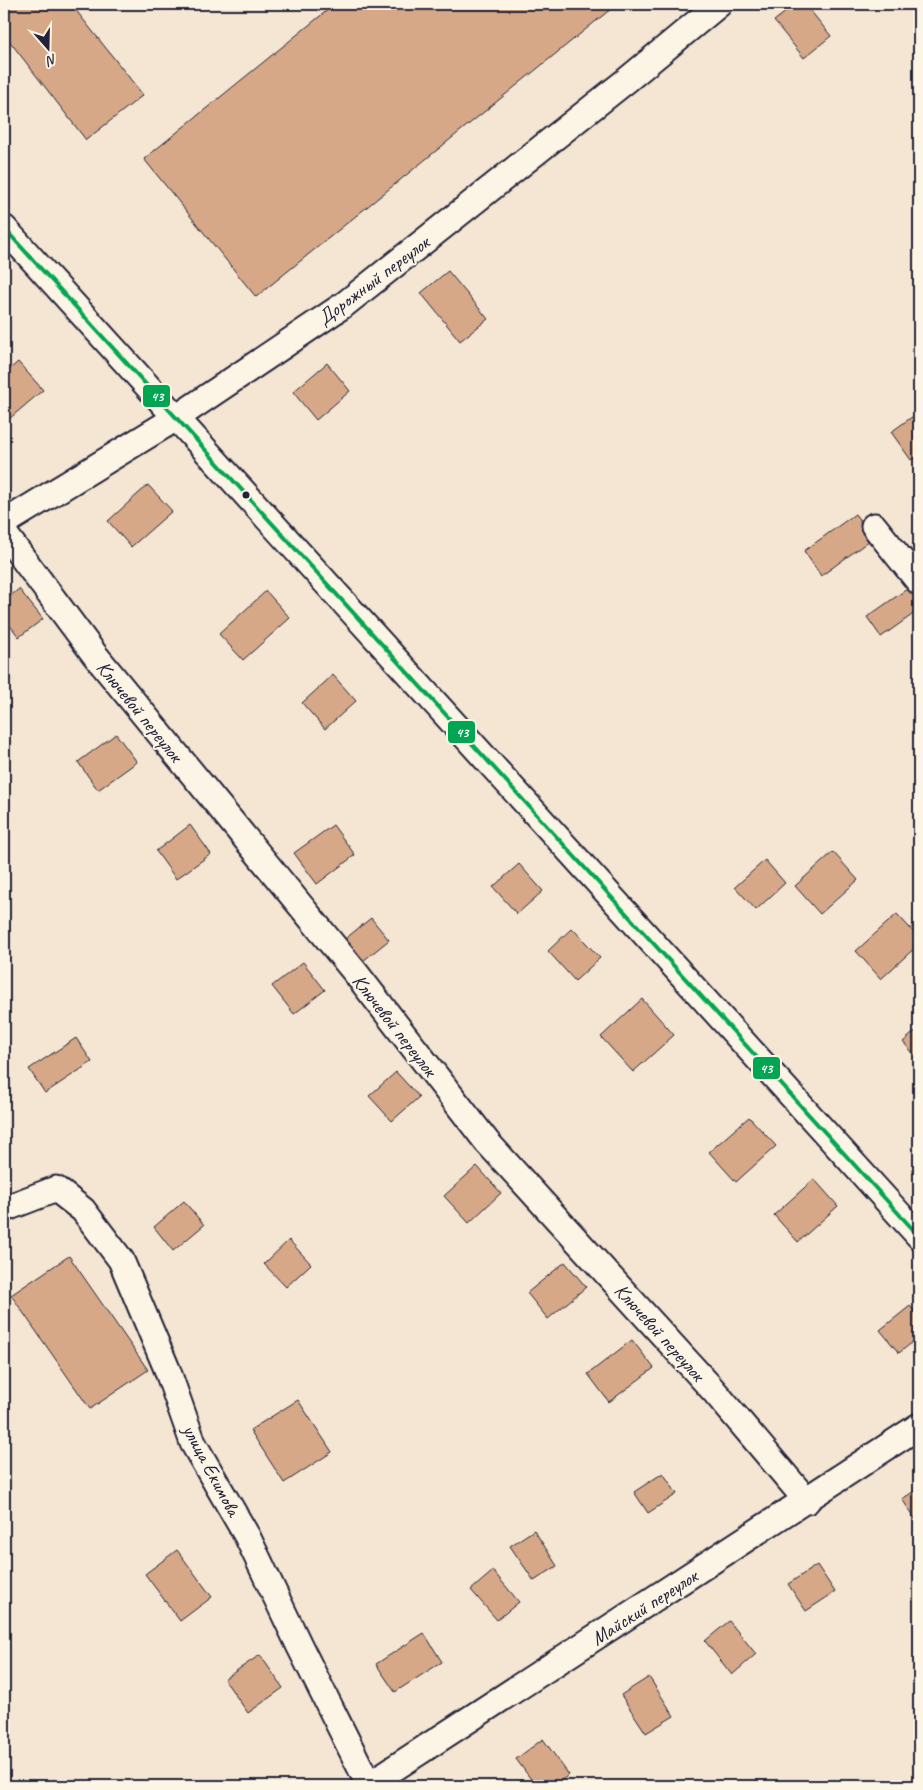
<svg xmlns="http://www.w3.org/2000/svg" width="923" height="1790" viewBox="0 0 923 1790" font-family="Caveat,sans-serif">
<rect width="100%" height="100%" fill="#f4e6d2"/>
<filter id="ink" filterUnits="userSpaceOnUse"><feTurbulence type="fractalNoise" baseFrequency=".02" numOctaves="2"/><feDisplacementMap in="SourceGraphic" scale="10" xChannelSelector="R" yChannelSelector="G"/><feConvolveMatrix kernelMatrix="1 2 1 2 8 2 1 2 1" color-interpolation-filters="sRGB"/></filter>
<g filter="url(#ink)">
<!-- building -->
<path fill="#d6a887" stroke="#22223b" d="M4,4h67l72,91 -57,45 -82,-106z
M335,4h282l-361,293 -112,-138z
M796,4h9l26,32 -27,22 -30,-37z
M448,271l40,48 -28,22 -39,-48z
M18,362l25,28 -34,29 -5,-6v-39z
M327,363l23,28 -34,29 -23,-28z
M916,414l3,5v35l-8,6 -20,-28z
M148,485l24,26 -41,36 -23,-26z
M855,514l18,24 -52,38 -17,-25z
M914,584l5,8v18l-38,27 -14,-20z
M19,589l24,30 -24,18 -15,-19v-17z
M266,591l24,27 -47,42 -24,-26z
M333,675l23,26 -31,28 -23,-26z
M116,734l21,28 -39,28 -20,-28z
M190,825l21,29 -35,25 -20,-28z
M333,825l22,30 -38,29 -23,-31z
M833,852l25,28 -38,34 -25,-28z
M765,860l20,23 -29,27 -21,-23z
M519,864l24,27 -26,23 -24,-27z
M897,914l22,24v6l-38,35 -25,-28z
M371,918l18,22 -26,21 -18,-22z
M572,928l28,30 -25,23 -27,-30z
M303,962l22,28 -31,24 -22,-28z
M642,999l32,36 -41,37 -32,-35z
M919,1028v32l-16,-18z
M76,1038l16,24 -47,31 -16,-24z
M396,1072l23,25 -27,24 -23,-25z
M749,1117l27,29 -40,36 -27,-30z
M477,1166l24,27 -32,30 -25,-27z
M814,1179l24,27 -40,36 -24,-27z
M184,1201l20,24 -31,26 -19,-24z
M289,1240l22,24 -25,23 -22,-23z
M69,1256l79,114 -58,39 -79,-114z
M565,1262l21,25 -38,32 -21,-26z
M910,1306l9,11v20l-20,16 -19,-23z
M632,1340l22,28 -45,34 -21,-28z
M298,1400l34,52 -48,31 -34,-53z
M663,1473l14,21 -29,19 -14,-21z
M919,1488v37l-17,-26z
M534,1530l23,36 -23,15 -24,-35z
M177,1550l35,47 -32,24 -35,-47z
M817,1565l18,27 -29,19 -18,-27z
M493,1571l26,31 -22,18 -26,-30z
M729,1621l27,33 -24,21 -27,-34z
M424,1633l18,29 -47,30 -19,-28z
M260,1655l23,33 -35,25 -24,-34z
M649,1677l25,39 -28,17 -25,-38z
M4,1722l8,10 -8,6z
M543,1739l26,36 -16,11h-17l-20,-27z"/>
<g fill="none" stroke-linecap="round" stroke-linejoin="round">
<!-- minor casing -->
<g stroke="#22223b" stroke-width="29">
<path id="minor" d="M4,228l915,1008
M4,523l172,-105 169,-114 282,-224 92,-76
M874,526l45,56
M4,533l91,122 260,317 132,170 227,249 93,110
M4,1209l52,-20 27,21 38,50 46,109 26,74 54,93 52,109 70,140
M367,1786l552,-360"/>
</g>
<!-- minor -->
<use href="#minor" stroke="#fcf5e5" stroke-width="25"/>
<!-- bus-1 casing -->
<g stroke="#fcf5e5" stroke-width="8">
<path id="bus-1" d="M4,228l915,1008"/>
</g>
<!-- bus-1 -->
<use href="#bus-1" stroke="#00a651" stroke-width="4"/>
</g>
</g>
<!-- markers -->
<circle fill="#22223b" stroke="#fcf5e5" stroke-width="2" cx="246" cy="495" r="4.5"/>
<g text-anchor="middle" stroke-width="4" stroke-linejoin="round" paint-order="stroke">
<!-- street labels -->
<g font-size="20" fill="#22223b" stroke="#fcf5e5">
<text transform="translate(373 280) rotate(-37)" y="7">Дорожный переулок</text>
<text transform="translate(140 711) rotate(51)" y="7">Ключевой переулок</text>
<text transform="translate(395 1025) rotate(52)" y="7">Ключевой переулок</text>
<text transform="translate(660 1332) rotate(48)" y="7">Ключевой переулок</text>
<text transform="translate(212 1470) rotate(62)" y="7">улица Екимова</text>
<text transform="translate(644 1607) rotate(-33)" y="7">Майский переулок</text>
</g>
</g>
<g stroke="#fcf5e5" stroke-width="2">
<rect x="142" y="384" width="29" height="24" rx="5" fill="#00a651"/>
<rect x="447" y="720" width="29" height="24" rx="5" fill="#00a651"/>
<rect x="752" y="1056" width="29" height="24" rx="5" fill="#00a651"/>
</g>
<g font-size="14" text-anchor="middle" font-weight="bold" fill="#fff">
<text x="157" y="401">43</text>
<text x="462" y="737">43</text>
<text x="766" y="1073">43</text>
</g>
<!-- margin -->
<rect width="923" height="1790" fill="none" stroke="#fcf5e5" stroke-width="20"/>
<rect x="10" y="10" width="903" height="1770" fill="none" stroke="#22223b" stroke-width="2" filter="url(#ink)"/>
<!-- north arrow -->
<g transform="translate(48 48) rotate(160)" stroke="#fcf5e5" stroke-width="4" paint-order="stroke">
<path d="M0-4L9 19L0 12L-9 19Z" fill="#22223b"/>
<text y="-8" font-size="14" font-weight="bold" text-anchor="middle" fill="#22223b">N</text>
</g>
</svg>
